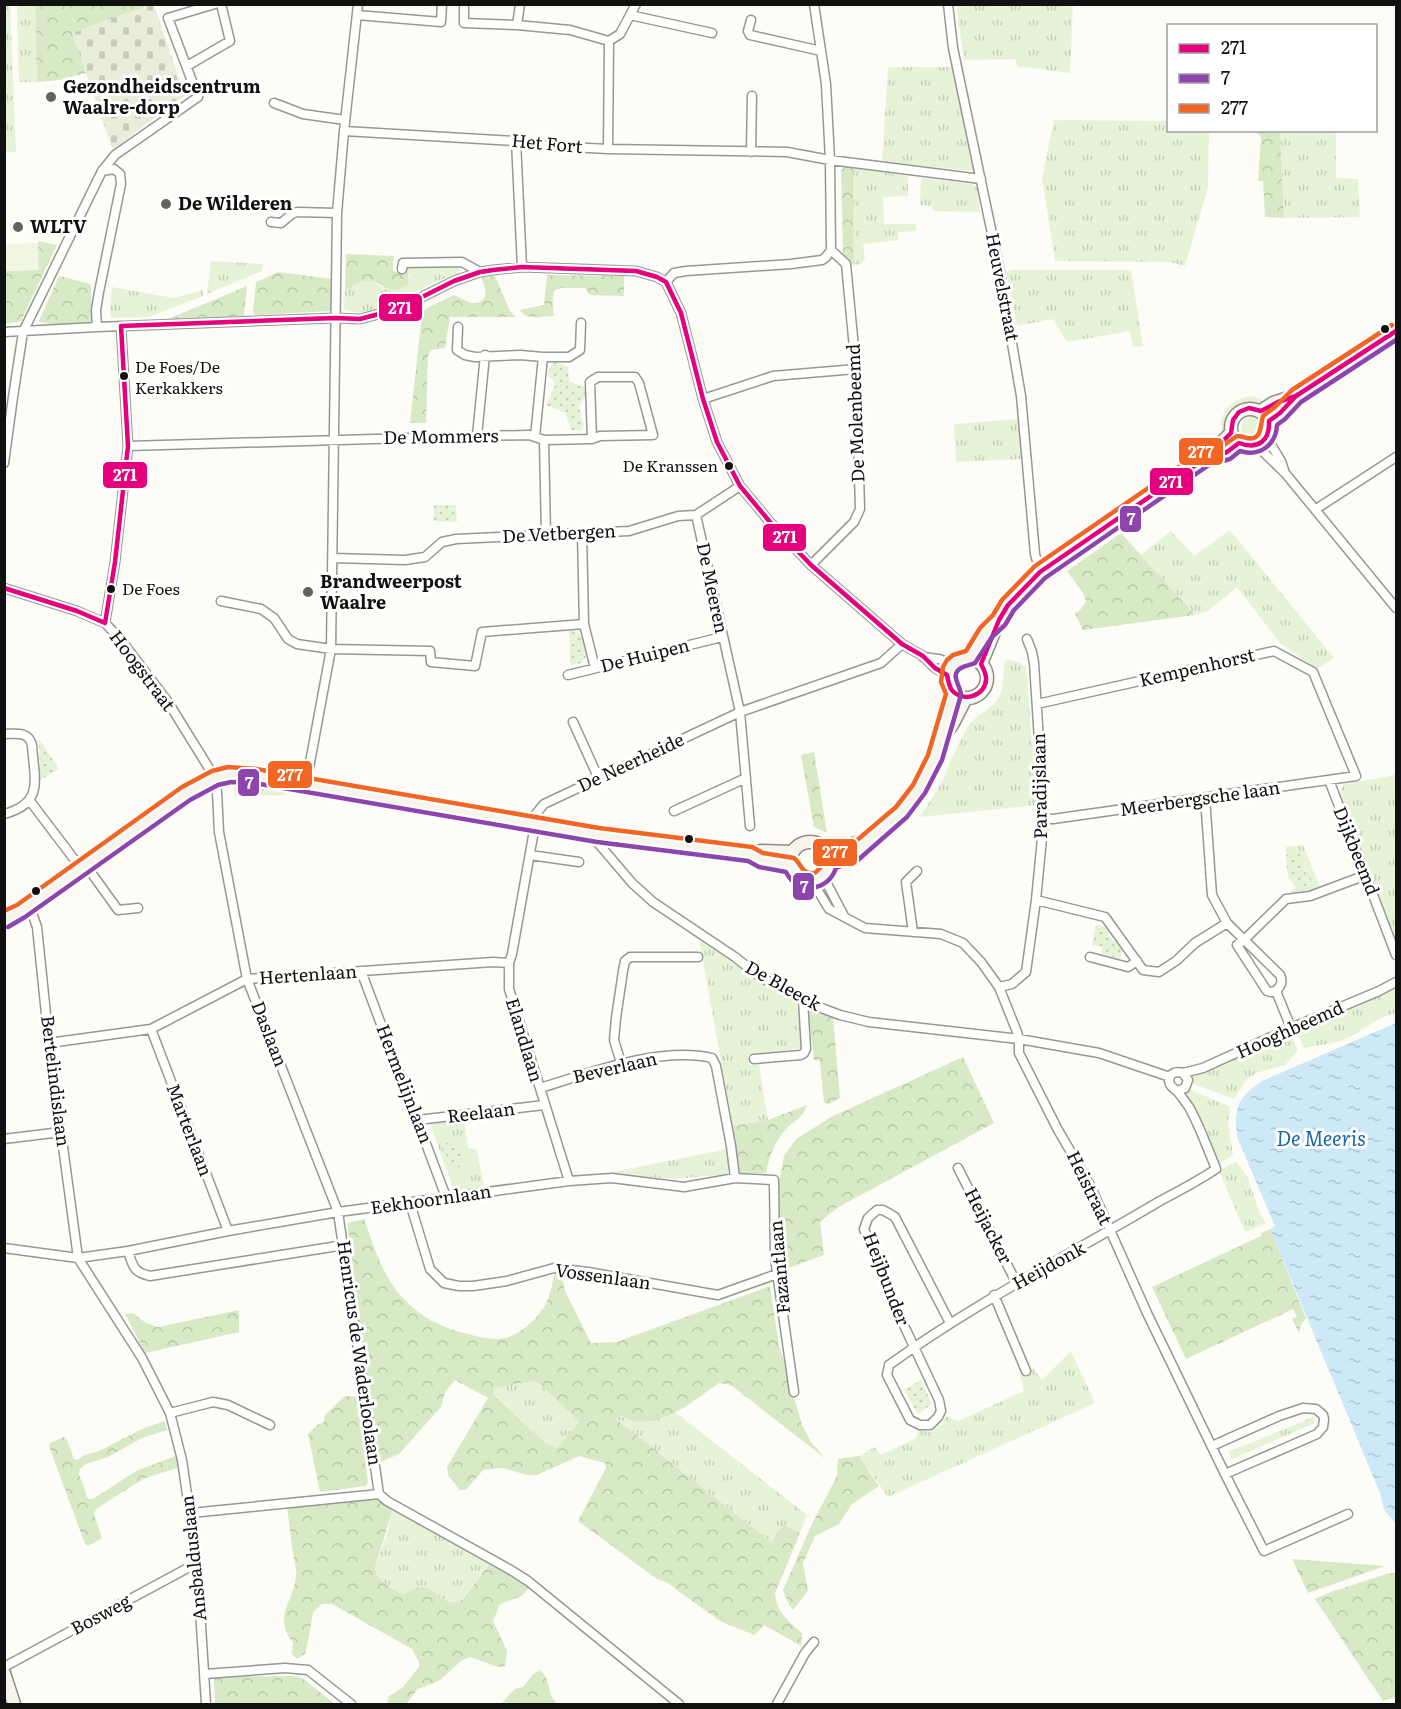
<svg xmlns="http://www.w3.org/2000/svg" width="1401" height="1709" viewBox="0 0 1401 1709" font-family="Literata,serif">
<defs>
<pattern id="grass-tufts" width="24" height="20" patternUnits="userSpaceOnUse" patternTransform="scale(1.5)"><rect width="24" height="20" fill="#e7f3d7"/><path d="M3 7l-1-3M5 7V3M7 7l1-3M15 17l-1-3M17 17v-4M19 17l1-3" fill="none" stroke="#c5cfb8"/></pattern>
<pattern id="forest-crowns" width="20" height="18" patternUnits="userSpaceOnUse" patternTransform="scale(1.5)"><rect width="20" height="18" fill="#d8eac5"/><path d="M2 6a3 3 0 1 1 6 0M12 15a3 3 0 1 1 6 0" fill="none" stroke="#b8c8a8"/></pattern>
<pattern id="cemetery-stones" width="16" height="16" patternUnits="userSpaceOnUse" patternTransform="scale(1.5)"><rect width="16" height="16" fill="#e9eedb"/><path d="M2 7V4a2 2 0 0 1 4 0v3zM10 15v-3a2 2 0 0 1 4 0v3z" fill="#c7cbbb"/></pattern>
<pattern id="park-dots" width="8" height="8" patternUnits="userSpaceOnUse" patternTransform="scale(1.5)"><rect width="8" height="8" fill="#e7f3d7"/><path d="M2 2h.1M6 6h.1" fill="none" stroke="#c5cfb8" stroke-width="1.8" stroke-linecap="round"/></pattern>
<pattern id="water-ripples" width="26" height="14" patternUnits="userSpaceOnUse" patternTransform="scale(1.5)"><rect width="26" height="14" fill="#cde8f7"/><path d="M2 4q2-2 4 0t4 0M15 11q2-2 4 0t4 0" fill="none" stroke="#afc6d3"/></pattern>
</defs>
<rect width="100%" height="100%" fill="#fdfcf7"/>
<!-- grass -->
<path fill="url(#grass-tufts)" d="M10,4l6,148h-11l-1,-147z
M17,5h18l2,77h-18z
M956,5h117l-3,68 -53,-7 -1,-7 -52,1z
M888,67h66l21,104 -93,-9z
M1054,120l114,1v9l41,1 -1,56 -23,79 -15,-4 -115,-1 -13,-83z
M1280,131h56v47l22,1 2,38 -76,1z
M853,168l55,8v20l-25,1 1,27h32v7l-18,1v8l-35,4 2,15 -4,5 -7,1z
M921,178l50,6 6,4 3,24 -47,-1 -1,-5 -12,-1z
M211,261l52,3 -1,7 -55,23z
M454,266l5,2 1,4c-11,5 -24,9 -35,15 -23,11 -55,34 -81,22l1,-20 5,-1 16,-9 5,1 11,7 28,-10 -1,-10z
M1011,270h120l12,76 -10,1 -3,-16 -63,11 -14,-23 -36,7 -10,-50v-4z
M112,287l62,11 29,-8v6l-54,21 -38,1 -1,-10z
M1254,396l16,7 -4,3c-20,-4 -32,-4 -39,18 -2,5 -2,9 -5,13 -5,-24 8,-39 32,-41z
M1241 428a11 11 0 1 1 22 0a11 11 0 1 1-22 0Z
M1018,419l4,40 -66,3 -2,-38z
M1230,530l104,128 -17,11 -37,-26 -43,-56 -29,24 -13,4 -54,-60 30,-24 23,25z
M1009,660l9,2 8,5 11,138 -118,12c8,-11 16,-22 22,-35 9,-17 16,-37 26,-54 8,-14 24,-17 32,-31 6,-12 3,-24 6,-36z
M1396,775v169l-58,-149 6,-11z
M234,786l51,2v7l-50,1z
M1303,845l17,42c-10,3 -20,8 -30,5l6,-5 11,-1 -3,-32 -18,1v-8z
M699,940l75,50 22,10 7,48 -55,7 1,10h10l9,55 -35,6z
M1396,987v26c-19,4 -29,15 -46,24 -14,7 -31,8 -46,11l-8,-18z
M1290,1033l8,18 -13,14 -29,8 -10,7 -12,19 -43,-16 -2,-9 14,-4z
M1189,1089l41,18 -2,17 5,31 -16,10 -35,-72z
M464,1119l4,29 9,3 7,37 -24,4 -7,-4 -23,-64z
M728,1149v25l-54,5 -66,-6z
M1236,1161l11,15 13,38 6,9 -21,9 -26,-61z
M1071,1351l24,52 -207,94 -29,-41 16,-9 6,8 35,-17 2,-8 13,2 10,-7 5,-9 12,5 66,-30 -4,-17 13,-6 9,12z
M534,1381l6,3 39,38 -22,26 -8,-2 -56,-53 1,-5z
M675,1412l132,103 -7,18 -17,-9 -12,18 -155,-123 4,-3c21,9 35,4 55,-4z
M1313,1417l2,6 -83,36 -3,-7z
M391,1507l100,55 -30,38c-19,9 -24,-12 -40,-13 -7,0 -12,5 -19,7 -11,-7 -26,-12 -27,-27 5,-16 19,-44 16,-60z"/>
<!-- forest -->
<path fill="url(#forest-crowns)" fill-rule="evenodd" d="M35,5h115l-78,28 14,40 -26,7 -23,2z
M1256,131h24l4,87 -19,-1 -2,-36h-5l3,-44z
M845,167l8,1 1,97 -11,-11 -2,-84z
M39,241l18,4 -36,76 -16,3v-53l33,-1v-27z
M346,254l48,2 -1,7v8c7,2 12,3 16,-4l-1,17c-18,14 -26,-2 -42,-5l-16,9 -5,1z
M279,272l53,7 -1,32 -76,4 -2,-3 3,-30z
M547,275l77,1v20l-34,-1 -5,-7h-24l-6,2c-4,9 -2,17 -1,26 -11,0 -29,5 -34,-6l24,-5z
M59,276l32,8 1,39c-15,0 -40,4 -53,-2z
M495,276l15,35 6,6h-66l-5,31 -14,2 -3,6 -2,67h-16l12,-108 3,-6 29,-14c5,2 13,7 18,8 17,2 15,-15 9,-25z
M247,286l-3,30 -78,4z
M1121,533l74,82 -112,15 -8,-16 5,-4 6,-8 -3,-9 -16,-22z
M814,752l13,81 -13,-6 -13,-72z
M808,1007l25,10 7,81 -11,6 -5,-1 -4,-42 -6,-1z
M963,1057l31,66 -157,85 -17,14 4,33 -44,16 -1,-88 5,-27 12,-17 35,-22z
M807,1105c-3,11 -10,14 -18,21 -13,12 -20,31 -23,47h-27l-6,-47 35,-6z
M364,1219c10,28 18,56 38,78 17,19 38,30 62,36 13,3 27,8 41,5 17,-4 37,-23 43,-39 3,-8 5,-18 7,-26h6l4,18 26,52 26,-1 153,-56 9,59 23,80 9,17 15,17 -95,-74 -12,-2c-24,17 -54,43 -86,38 -4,-1 -9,-4 -13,-5l-4,3 155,123 12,-18 17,9 -25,60c1,19 14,29 27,40l-1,13 -37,-21 -10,10 -34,-14 -54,-39 -9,-3 -79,-58 28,-53 -1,-5 -26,-7 -42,19h-10l-24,-7 -20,2 -17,20h-6l-12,-15 -1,-8 41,-69 -33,-18 -10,12 -4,15 -42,47 -18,8 -14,-82 -19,-151v-6zM534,1381l6,3 39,38 -22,26 -8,-2 -56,-52 1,-6z
M1270,1229l36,89 -5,7 -2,8 -7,-14 5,-2 -4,-8 -107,50 -34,-72 109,-51v-3z
M239,1310v22l-94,21 -20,-39 8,-1 13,10 12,4z
M345,1396l12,1 11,85 -2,4 -46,6 -12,-58 9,-9 7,-3 1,-7z
M164,1421l3,9 -25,8 -34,19 -22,7 -6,5 -1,5 9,25h5l43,-28 40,-15 4,11 -37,12 -47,30 -2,5 8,24 -14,8 -3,-2 -36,-98 1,-3 14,-6 3,3 7,19 3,1 8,-5 14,-4 41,-21z
M859,1456l20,30 -27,18 -13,20 -24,12 -12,27 5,28 -15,19 -6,-9 -4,-11 29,-66 25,-48 1,-17z
M370,1499l7,1 14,7 1,5 -17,55c1,15 16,20 27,27 7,-2 12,-7 19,-7 16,0 21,22 41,13l29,-38 27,16 11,10 -7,8 -22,8 -7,17 14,30 -2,15 -7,1 -28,-10 -9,4 -22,20 -21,8 -12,15h-19l2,-8 13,-8 17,-21v-5l-7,-13 -80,-45h-10l-9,8 -5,30 -3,12 -8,5 -5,-5 1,-12c-21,-24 1,-41 3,-66 1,-7 -2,-16 -3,-23 -2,-15 -4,-31 -6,-46z
M1292,1559l93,7 -77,27z
M1389,1573h7v124l-13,4 -68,-102 13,-6z
M540,1670c13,11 6,28 19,34h-58l14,-15 8,-2 10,-13z
M295,1676l7,2 33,26h-120l-1,-23 1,-4z"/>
<!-- cemetery -->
<path fill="url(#cemetery-stones)" d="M150,5h4l31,91 -39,28 -33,27 -41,-118z"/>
<!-- park -->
<path fill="url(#park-dots)" d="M558,362l10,5 1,14 17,7 1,5 -8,14 2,10 3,7 -3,7 -10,-1 -6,-17 -19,-8 9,-20 -1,-4 -7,-6 5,-12z
M434,505h22l1,17 -23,-1z
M569,631h6l8,6 4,18 -5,8 -12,2z
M39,739l20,30 -19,11z
M1304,854l1,18 6,5v4l-4,5 -11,1 -8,-9 -2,-23z
M1096,925l12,3 -1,3 5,9 8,3 3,5 -4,14 -3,-1 1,-3 -16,-4 2,-7 -11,-2z
M453,1141l1,3 3,-1 8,22 -14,5 -9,-25z
M921,1380l11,24 -14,10 -14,-24z"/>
<!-- pitch -->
<path fill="#f0f6e1" d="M38,243l1,27 -34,1v-27z"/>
<!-- water -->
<path fill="url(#water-ripples)" d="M1396,1023v501l-12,-14 -4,-17 -110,-264 5,-3 -38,-89c-3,-29 1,-40 25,-56z"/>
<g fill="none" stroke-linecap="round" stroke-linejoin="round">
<!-- street casing -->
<g stroke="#979795" stroke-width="11">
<path id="street" d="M948,4l5,44 46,219 22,129 14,158 5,18
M464,5v18l53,2 53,5 39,11
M357,15l84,7 1,-18
M630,15l82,18
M751,20l-3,11 2,4 71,16
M517,25l3,-21
M187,66l43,-25 -9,-37
M274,103l29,11 42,6
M344,131l172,10 16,4 76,4 179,3 43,8 151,19
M516,141l6,126
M608,149l1,-108 11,-7 16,-30
M751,152l1,-56
M271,222l10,1 11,-9 5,-2 40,1
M402,269l1,-6 59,-1 18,10
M666,282l8,-9 12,-2 105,-7 31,-4 4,-3 5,-7 -1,-90 -4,-76 -12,-80
M97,327l-1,-17 3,-18 22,-108 -1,-10 -6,-5 -12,2
M458,327l-1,23 8,5 10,2 45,-2 23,2
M4,332l93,-5 238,-9 25,1 38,-10 56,-28 26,-9 13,-2 29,-3 114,4 21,6 9,5 15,31 22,86 14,43 23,44 30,36 41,43 91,79 21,12 12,12 12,7
M703,399l70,-23 83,-7
M477,436l8,-81
M535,437l8,-80h26l11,-7 1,-27
M1267,438l14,23 3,9
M544,440l2,95
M128,446l349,-10 52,-1 15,5 48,-1 8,-3 53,-1 -14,-52 -4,-6h-37l-8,5 2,57
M1257,446l28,27 111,135
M4,463l9,-66 10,-65 79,-161 13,-16 83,-58 -30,-79 47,-14
M740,486l-44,29 44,197 10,114
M1316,509l80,-52
M582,533l2,91 11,44
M333,558l72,2 20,-3 17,-15 14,-3 173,-8 49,-15 18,-1
M811,565l43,-43 6,-13 -4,-140 -10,-105 -15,-14
M4,588l73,23 28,12 16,17 47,62 47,76 2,14 2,40 28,147 91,233 41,282
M221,601l40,8 13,9 14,21 9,5 34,5 99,2 1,11 44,4 7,-34 102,-8
M105,623l10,-61 13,-116 -7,-120
M923,657l16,2 13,5
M568,675l154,-38
M1037,704l237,-53 39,21 43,104 -303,43 -9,-1
M573,722l25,55
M4,734c13,0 24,-3 28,11 2,34 13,58 -28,69
M1329,780l67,175
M306,784l25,-135 6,-436 7,-82 14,-127
M1205,798l7,97 15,28 53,52c3,7 1,11 -4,16
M30,801l47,62 13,8 28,39 20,-2
M674,811l72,-33
M598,835v8l34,40 21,19 82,55 24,19 44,24 21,9 16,6 29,7 150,17 80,14 71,24
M530,855l49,7
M823,876l21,40
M812,881l17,28 36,19 76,6 22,9 18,19 18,25 18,45 2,7v14l39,77 32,55 57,128 78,161 39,77 84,-37
M1036,900l69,17 38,53 16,2 17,-11 19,-18 32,-20
M29,905l8,22 12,116 29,215 50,-7 100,-20 110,-19 231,-31 43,-3 72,9 51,-9 39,2 1,78 19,134
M913,932l-7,-50 11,-11
M1090,957l38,10 9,-6
M361,971l85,226
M999,987l13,-3 14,-12 10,-72 8,-82 -10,-155 -2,-11 -5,-13
M1276,991l-5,1 -4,-1 -30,-46 8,-6 41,-40 24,-3 56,-21
M1276,991l15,37
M151,1029l77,202
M49,1043l102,-14 96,-50 246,-17 16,1
M754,1059l47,-4 3,-2 2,-4 -3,-49
M621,1063l-7,-23 2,-22 7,-47 2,-10 5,-4h68
M1183,1073l20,-5 88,-40 88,-37 17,-9
M540,1088c50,-15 119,-42 172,-30l4,8 15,80 4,32
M418,1120l126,-15
M4,1139l57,-7
M958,1168l59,116
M569,1181l-60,-192v-26l3,-9 21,-118 2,-21 9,-11 196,-92 141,-49 21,-19
M410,1203l20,66 14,14 15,3h14l34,-5 47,-13 34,4 130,23 59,-21
M4,1248l74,10 64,100 28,55 12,47 15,103 9,141
M128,1251c5,15 5,21 22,25l194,-31
M994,1295l32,76
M950,1323l-55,-106 -12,-7h-6l-9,8 -4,11 29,73 46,98 2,11 -3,6 -8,8h-10l-10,-5 -23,-45 2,-10c86,-62 180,-110 271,-164 19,-10 38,-20 56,-32 -7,-18 -18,-46 -27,-62 -3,-4 -8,-11 -11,-15 -4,-4 -8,-4 -9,-11 0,-8 7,-10 14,-8l5,7 -3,8 -8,3
M170,1413l43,-11 15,3 42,20
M1212,1446l67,-30 24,-8 13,1 7,6 1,4 -1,8 -6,7 -92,40
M191,1513l188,-19 8,7 122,68 19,12 151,123
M4,1667l193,-104
M205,1674l80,-6 23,2 43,34
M777,1704l28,-51 9,-11"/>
</g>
<!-- secondary casing -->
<g stroke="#8e8d8b" stroke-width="15">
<path id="secondary" d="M1231 428a19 19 0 1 1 38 0a19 19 0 1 1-38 0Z
M1261,411l12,-8 22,-7
M1269,421l11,-8 16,-17 100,-65
M1207,458l20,-6 12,-9
M970,658l16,-26 12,-11
M947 678a20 20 0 1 1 40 0a20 20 0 1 1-40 0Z
M981,664l18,-44 9,-15 32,-33 166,-114 25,-25
M945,734l7,-9 14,-27
M790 862a20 20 0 1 1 40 0a20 20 0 1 1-40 0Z
M827,850l38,-9
M750,854l11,6 30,5
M830,862l23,-8 49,-42 17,-23 16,-31 7,-20 12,-45
M4,920l17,-9 165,-117 29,-16 15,-4 25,2 343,59 152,19 11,-3 32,1
M4,1673l10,31"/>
</g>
<!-- street -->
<use href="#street" stroke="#fffffe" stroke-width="8"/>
<!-- secondary -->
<use href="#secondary" stroke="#f6f4eb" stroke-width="12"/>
<!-- bus-1 casing -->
<g stroke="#fff" stroke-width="9">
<path id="bus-1" d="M121,326l214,-8 25,1 38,-10 56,-28 26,-9 13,-2 29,-3 114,4 21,6 9,5 15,31 22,86 14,43 23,44 30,36 41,43 91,79 21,12 12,12 12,7c1,5 2,10 4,14 11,15 36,7 35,-11 0,-5 -3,-10 -5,-14l18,-44 9,-15 32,-33 166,-114 25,-25 2,-13 6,-8 10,-4 12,3 17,-9 18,-6 100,-65
M1204,460l23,-8 12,-9c19,7 31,-2 30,-22l11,-8 17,-18
M4,588l73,23 28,12
M105,623l10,-61 13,-116 -7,-120"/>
</g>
<!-- bus-2 casing -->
<g stroke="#fff" stroke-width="9">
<path id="bus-2" d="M8,927l17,-10 165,-117 28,-15 13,-3 23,1 343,59 151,19 11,6 27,5c11,23 42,20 50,-4l22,-8 49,-43 18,-24 17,-33 19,-65c0,-9 -12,-20 0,-27 5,-3 10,-3 14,-5l17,-26 13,-12 9,-15 31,-32 164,-113 21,-6 10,-8c20,6 36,-6 37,-26l8,-6 16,-17 95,-62"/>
</g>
<!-- bus-3 casing -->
<g stroke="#fff" stroke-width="9">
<path id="bus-3" d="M4,911l13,-6 165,-118 30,-16 16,-4 28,2 343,59 153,19 11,6 31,5c8,6 7,17 21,15l6,-6 4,-11 24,-9 47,-40 17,-22 15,-30 18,-61 -5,-12 2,-15 4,-7 6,-5 13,-4 14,-23 13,-13 9,-15 33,-34 167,-115 22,-6 13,-9c4,0 7,1 10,2 15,3 13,-12 16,-22l12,-9 17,-17 100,-65"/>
</g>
<!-- bus-1 -->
<use href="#bus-1" stroke="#e5007d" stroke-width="4.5"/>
<!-- bus-2 -->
<use href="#bus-2" stroke="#8e44ad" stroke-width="4.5"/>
<!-- bus-3 -->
<use href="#bus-3" stroke="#f26522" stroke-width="4.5"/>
</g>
<!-- markers -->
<g fill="#646362" stroke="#fff" stroke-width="2">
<circle cx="51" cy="97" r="6"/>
<circle cx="166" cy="204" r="6"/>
<circle cx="18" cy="227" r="6"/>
<circle cx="308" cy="592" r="6"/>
</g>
<g fill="#111" stroke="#fff" stroke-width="2">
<circle cx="1385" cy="329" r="5"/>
<circle cx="124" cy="376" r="5"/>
<circle cx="729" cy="466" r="5"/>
<circle cx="111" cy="589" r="5"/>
<circle cx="689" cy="839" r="5"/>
<circle cx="36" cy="891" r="5"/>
</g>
<g text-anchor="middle" stroke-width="6" stroke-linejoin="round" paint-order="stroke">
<!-- bus labels -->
<g font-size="16" fill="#111" stroke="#fff" text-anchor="start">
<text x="135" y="373">De Foes/De<tspan x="135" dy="21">Kerkakkers</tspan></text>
<text x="718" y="472" text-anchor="end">De Kranssen</text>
<text x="122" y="595">De Foes</text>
</g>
<!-- poi labels -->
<g font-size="18" font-weight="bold" fill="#111" stroke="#fff" text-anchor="start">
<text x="63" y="93">Gezondheidscentrum<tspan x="63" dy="21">Waalre-dorp</tspan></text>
<text x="178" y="210">De Wilderen</text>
<text x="30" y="233">WLTV</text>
<text x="320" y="588">Brandweerpost<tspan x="320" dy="21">Waalre</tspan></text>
</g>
<!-- street labels -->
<g font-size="18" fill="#111" stroke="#fff">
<text transform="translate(547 144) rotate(5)" y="6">Het Fort</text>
<text transform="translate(1002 287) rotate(79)" y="6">Heuvelstraat</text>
<text transform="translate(856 413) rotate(-92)" y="6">De Molenbeemd</text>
<text transform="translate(441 437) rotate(-1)" y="6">De Mommers</text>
<text transform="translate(559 534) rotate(-3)" y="6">De Vetbergen</text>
<text transform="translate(712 588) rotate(78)" y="6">De Meeren</text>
<text transform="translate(645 656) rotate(-14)" y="6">De Huipen</text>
<text transform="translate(1197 668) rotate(-13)" y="6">Kempenhorst</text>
<text transform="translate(142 671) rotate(53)" y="6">Hoogstraat</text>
<text transform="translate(631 763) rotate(-25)" y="6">De Neerheide</text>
<text transform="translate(1040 786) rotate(-91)" y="6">Paradijslaan</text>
<text transform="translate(1200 799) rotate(-8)" y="6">Meerbergsche laan</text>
<text transform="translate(1356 851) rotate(68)" y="6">Dijkbeemd</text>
<text transform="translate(308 975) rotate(-4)" y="6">Hertenlaan</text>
<text transform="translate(783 986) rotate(29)" y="6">De Bleeck</text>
<text transform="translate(1290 1030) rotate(-24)" y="6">Hooghbeemd</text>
<text transform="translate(269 1034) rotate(69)" y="6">Daslaan</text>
<text transform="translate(524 1040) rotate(73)" y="6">Elandlaan</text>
<text transform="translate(615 1068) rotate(-13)" y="6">Beverlaan</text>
<text transform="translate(55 1081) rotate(83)" y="6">Bertelindislaan</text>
<text transform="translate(404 1084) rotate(69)" y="6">Hermelijnlaan</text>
<text transform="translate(481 1113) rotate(-7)" y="6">Reelaan</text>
<text transform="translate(189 1130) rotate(69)" y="6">Marterlaan</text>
<text transform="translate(1089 1188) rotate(64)" y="6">Heistraat</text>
<text transform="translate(431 1200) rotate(-8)" y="6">Eekhoornlaan</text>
<text transform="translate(988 1226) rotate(63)" y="6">Heijacker</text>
<text transform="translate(1049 1266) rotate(-29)" y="6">Heijdonk</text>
<text transform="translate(780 1267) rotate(-95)" y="6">Fazantlaan</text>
<text transform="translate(603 1277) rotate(8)" y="6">Vossenlaan</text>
<text transform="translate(886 1279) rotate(69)" y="6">Heijbunder</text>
<text transform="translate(359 1353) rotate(82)" y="6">Henricus de Waderloolaan</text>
<text transform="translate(194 1558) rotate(-96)" y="6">Ansbalduslaan</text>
<text transform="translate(101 1615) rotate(-28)" y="6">Bosweg</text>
</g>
<!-- water labels -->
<g font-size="20" font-style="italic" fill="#1768a6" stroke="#fff">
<text x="1321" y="1146">De Meeris</text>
</g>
</g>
<g stroke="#fff" stroke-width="2">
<rect x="378" y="293" width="45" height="29" rx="6" fill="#e5007d"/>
<rect x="1178" y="437" width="46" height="29" rx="6" fill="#f26522"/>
<rect x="102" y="461" width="46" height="28" rx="6" fill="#e5007d"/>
<rect x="1149" y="467" width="45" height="29" rx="6" fill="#e5007d"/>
<rect x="1119" y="505" width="23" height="28" rx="6" fill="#8e44ad"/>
<rect x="762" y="523" width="45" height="29" rx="6" fill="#e5007d"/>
<rect x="267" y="760" width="46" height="29" rx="6" fill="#f26522"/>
<rect x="237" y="768" width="23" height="29" rx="6" fill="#8e44ad"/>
<rect x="812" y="838" width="46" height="29" rx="6" fill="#f26522"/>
<rect x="792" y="872" width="23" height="29" rx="6" fill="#8e44ad"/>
</g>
<g font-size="16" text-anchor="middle" font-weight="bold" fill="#fff">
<text x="400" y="314">271</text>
<text x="1201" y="458">277</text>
<text x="125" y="481">271</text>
<text x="1171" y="488">271</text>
<text x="1131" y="525">7</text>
<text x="785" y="543">271</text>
<text x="290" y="781">277</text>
<text x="249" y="789">7</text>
<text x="835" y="858">277</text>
<text x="804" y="893">7</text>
</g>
<!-- border -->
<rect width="1401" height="1709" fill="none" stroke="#111111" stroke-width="12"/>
<!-- legend -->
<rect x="1167" y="24" width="210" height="108" fill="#ffffff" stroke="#a0a0a0" stroke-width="1.5"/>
<rect x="1179" y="44" width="30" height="9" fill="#e5007d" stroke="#a0a0a0" stroke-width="1.5"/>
<text x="1221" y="54" font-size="18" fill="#111111">271</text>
<rect x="1179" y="74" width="30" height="9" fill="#8e44ad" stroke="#a0a0a0" stroke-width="1.5"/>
<text x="1221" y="84" font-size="18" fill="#111111">7</text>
<rect x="1179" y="104" width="30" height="9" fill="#f26522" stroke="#a0a0a0" stroke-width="1.5"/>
<text x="1221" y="114" font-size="18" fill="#111111">277</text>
</svg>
